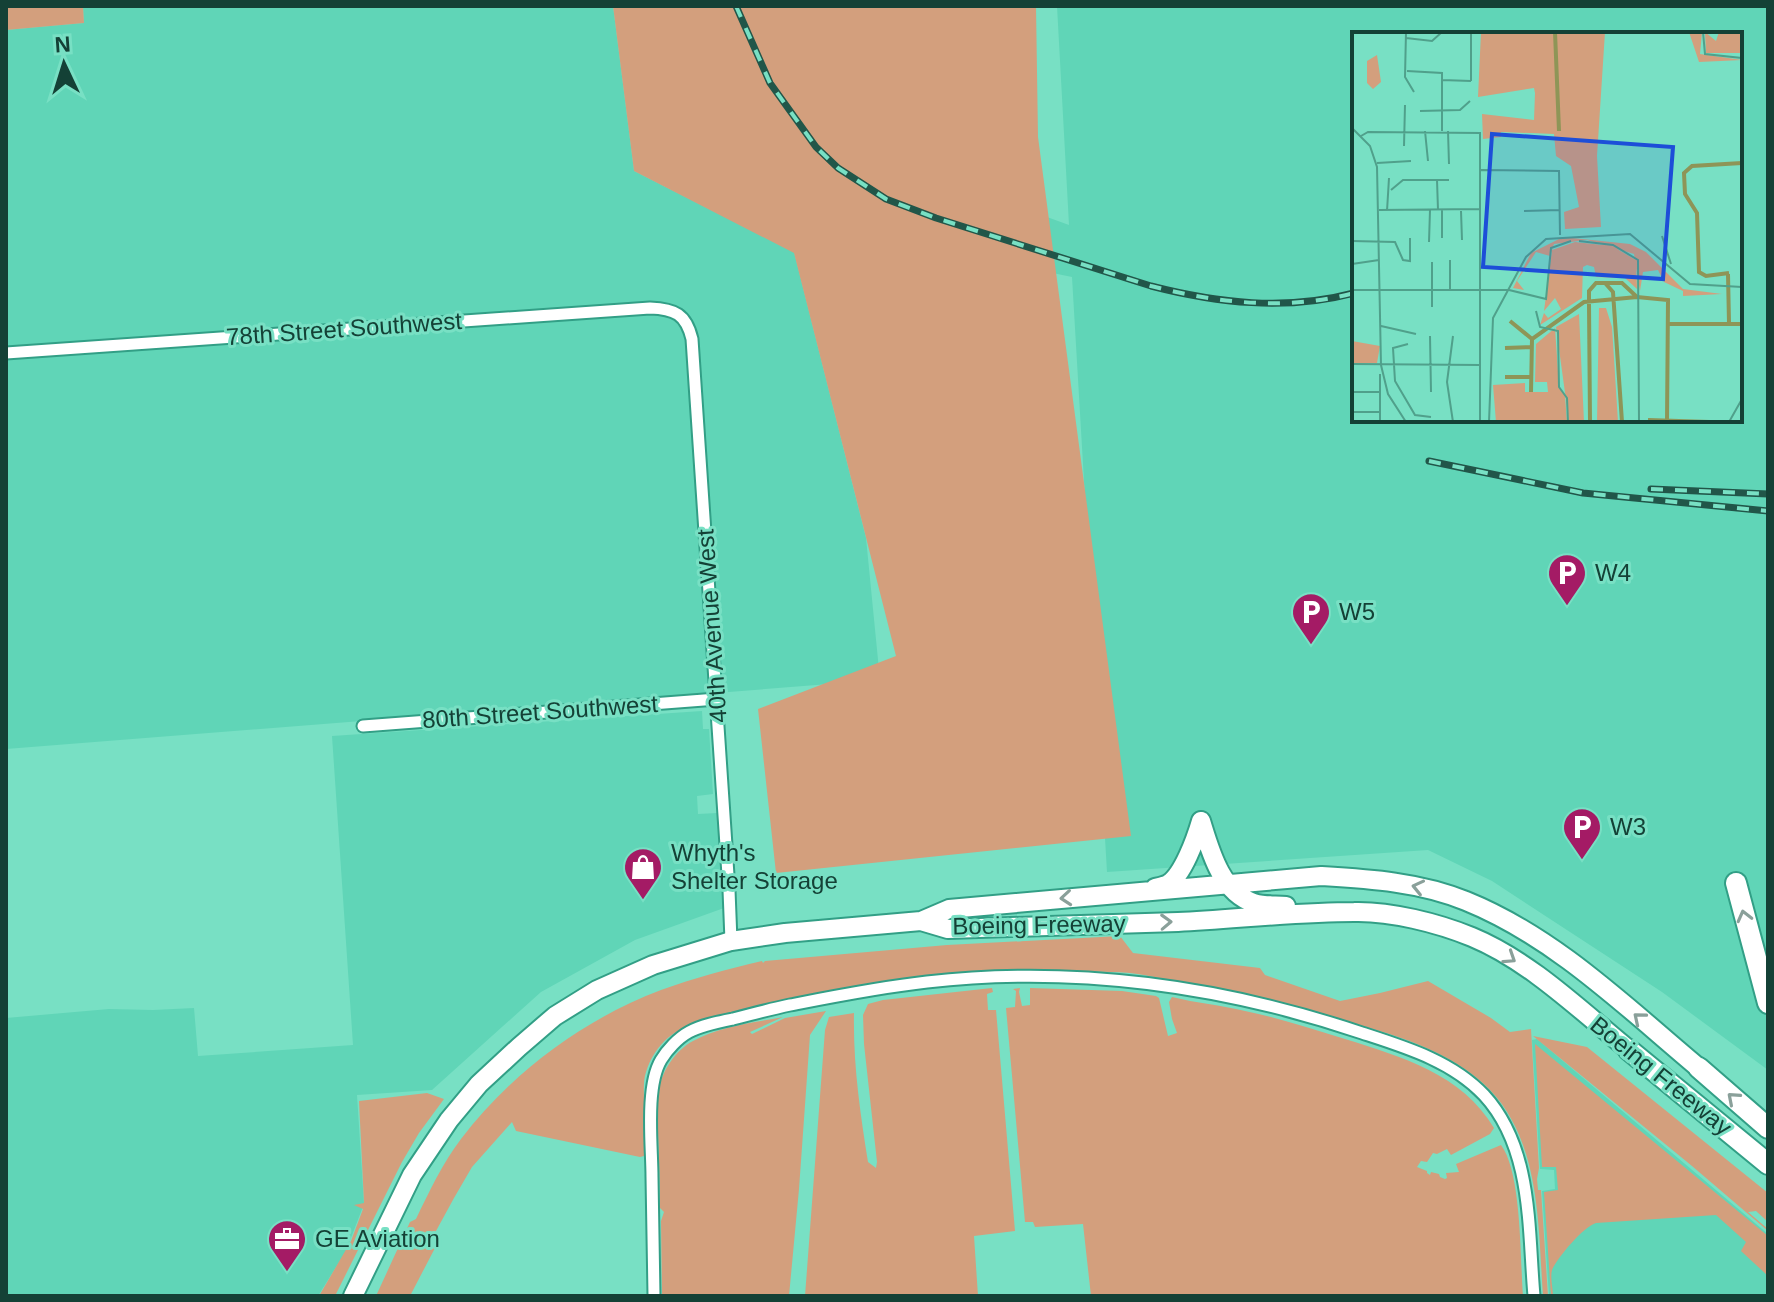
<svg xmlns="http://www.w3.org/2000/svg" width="1774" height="1302" viewBox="0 0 1774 1302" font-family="Arial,sans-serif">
<rect width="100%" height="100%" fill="#78e0c4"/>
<!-- built -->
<path fill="#60d5b7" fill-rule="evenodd" d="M83,6h530l21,165 160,81 72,286 14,142 -874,69v-719l78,-7z
M1057,6h711v1064l-106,-78 -170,-111 -64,-31 -321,22 -35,-595 -122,-25 -35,-83 154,56zM1354,34h386v386h-386z
M702,711l1,18h6l4,65 -16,2 1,18 19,-1 7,95 -89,32 -94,52 -109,98 -75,5 7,109 -18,47 -28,45h-312v-278l103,-9 44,1 41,-2 4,48 155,-11 -21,-309z
M1537,1039l231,195v62h-219l-7,-105 13,-2 -1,-19 -14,-1 -8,-129z"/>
<!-- green -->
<path fill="#d39f7d" d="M6,6h77l1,17 -78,7z
M613,6h423l2,131 93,699 -355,37 -18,-164 138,-53 -102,-403 -160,-82z
M1120,936l13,17 127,15 5,7 75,26 40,-8 48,-12 63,37 19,14 21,-3 8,139 -2,11 1,11h3l7,106h-5c-5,-69 -2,-153 -53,-206 -40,-41 -99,-56 -152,-71 -23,-7 -46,-15 -70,-20 -41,-10 -83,-16 -124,-24 -22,-4 -45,-3 -67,-4 -102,-5 -206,9 -306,32 -29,7 -79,15 -102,34 -11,9 -19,22 -23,35 -3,9 -2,20 -2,30 0,18 0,36 0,54l-4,1 -124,-26 -4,-9 -40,45 -18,31 -18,33 -1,17 -25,48h-34l34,-74 6,-3c13,-27 26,-55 45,-80 50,-66 123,-120 200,-149 33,-12 67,-21 101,-29l1,2 2,-2 182,-16z
M992,988l1,4 -6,2 1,16h8l19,221 -41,5 4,60h-173l20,-266 4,-13 25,-4c-1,51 6,99 14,149l8,6 1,-6 -13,-118 -1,-29 5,-11 15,-4z
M1020,988l-1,4 3,14 8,-1v-17l92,3 34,5 3,2 9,38 9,-3 -5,-14 -3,-17 3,-5c24,6 49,8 73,14 34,7 67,18 100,28 57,18 117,35 149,89l-4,6 -39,21 -4,-6 -10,5 -4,-1 -6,9 -6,-1 -4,6 10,4v2l3,2 1,-3 8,2 1,3 5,2 2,-1 -1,-5 13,-1 -3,-8 45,-19c21,28 19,114 22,151h-432l-8,-72 -48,3 -2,-5h-8l-19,-214 9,-1 1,-16 -3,-2z
M826,1011l-16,24 -11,154 -10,107h-127l-1,-75 3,-9 -4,-4c0,-25 -1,-50 -2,-75 0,-14 -2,-29 1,-43 3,-20 17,-40 34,-49 27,-15 60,-18 90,-24l-33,15 2,2 33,-16z
M1533,1036l54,11 181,146v29l-12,-11 -8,1 20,17v2l-76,-65z
M1535,1044l233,192v40l-27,-25 5,-9 -30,-27 -120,8c-12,3 -39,35 -44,47 -2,7 1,19 1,26h-2l-7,-104 14,-2 -2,-23h-14z
M427,1093l17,6 -25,34 -17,29 -67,134h-16l32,-55 12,-32 -9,-4 10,-2 -5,-102z"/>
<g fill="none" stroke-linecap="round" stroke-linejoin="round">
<!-- minor casing -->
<g stroke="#329f86" stroke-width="15">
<path id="minor" d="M6,353l644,-45c25,1 36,6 42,31l37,551 2,51
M363,726l354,-27
M654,1296c-1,-40 -1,-79 -2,-119 0,-31 -7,-90 9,-117 6,-10 17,-22 28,-28 13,-7 29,-10 44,-13 19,-5 38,-10 57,-14 46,-9 91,-18 137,-23 147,-17 296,4 435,51 43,14 90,28 122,62 49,53 44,134 50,201"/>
</g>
<!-- trunk casing -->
<g stroke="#329f86" stroke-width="22">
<path id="trunk" d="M1201,821c9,29 20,72 53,82 10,3 21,2 32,3
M1155,888c4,-1 9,-2 13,-4 15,-9 28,-46 33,-63
M921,921l27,8c77,-3 154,-4 230,-7 59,-3 118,-10 176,-10 36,-1 84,11 118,25 58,24 109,74 157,113
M353,1296l59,-121 37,-55 30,-36 40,-37 36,-31 42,-26 56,-25 78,-24 54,-8 136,-12 28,-12 372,-33c49,3 99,6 145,25 89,36 160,106 233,167"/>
</g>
<!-- motorway casing -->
<g stroke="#329f86" stroke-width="24">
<path id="motorway" d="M1736,883l32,120
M1629,1050l139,114
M1699,1068l69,60"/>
</g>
<!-- minor -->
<use href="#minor" stroke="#fff" stroke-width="11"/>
<!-- trunk -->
<use href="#trunk" stroke="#fff" stroke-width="18"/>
<!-- motorway -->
<use href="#motorway" stroke="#fff" stroke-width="20"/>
<!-- rail casing -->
<g stroke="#215649" stroke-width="7">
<path id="rail" d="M736,6l34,77 46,64 22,21 48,31 50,19 215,68c66,17 135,25 203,7
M1429,461l154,32 185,18
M1651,489l117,5"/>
</g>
<!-- rail -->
<use href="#rail" stroke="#78e0c4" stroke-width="4" stroke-dasharray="12" stroke-linecap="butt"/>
</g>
<!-- one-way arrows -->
<defs><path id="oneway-chevron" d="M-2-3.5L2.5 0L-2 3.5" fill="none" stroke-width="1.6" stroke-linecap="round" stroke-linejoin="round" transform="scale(2)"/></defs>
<g stroke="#8aa09a">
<use href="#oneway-chevron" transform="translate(1418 887) rotate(-167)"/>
<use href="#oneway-chevron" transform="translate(1066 898) rotate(175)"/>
<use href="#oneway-chevron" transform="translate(1744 916) rotate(-104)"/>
<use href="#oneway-chevron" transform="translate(1166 922) rotate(-2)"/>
<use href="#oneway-chevron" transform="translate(1510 958) rotate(33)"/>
<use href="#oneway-chevron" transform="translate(1639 1018) rotate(-140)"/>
<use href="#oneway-chevron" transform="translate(1733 1098) rotate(-139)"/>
</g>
<!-- icons -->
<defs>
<g id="parking-pin" transform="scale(2)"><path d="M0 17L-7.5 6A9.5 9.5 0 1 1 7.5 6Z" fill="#a41b65" stroke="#78e0c4"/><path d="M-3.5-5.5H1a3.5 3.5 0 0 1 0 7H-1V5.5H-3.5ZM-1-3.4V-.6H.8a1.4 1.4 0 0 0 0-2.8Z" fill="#fff"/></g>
<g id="shop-pin" transform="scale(2)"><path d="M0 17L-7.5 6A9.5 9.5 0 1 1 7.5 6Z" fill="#a41b65" stroke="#78e0c4"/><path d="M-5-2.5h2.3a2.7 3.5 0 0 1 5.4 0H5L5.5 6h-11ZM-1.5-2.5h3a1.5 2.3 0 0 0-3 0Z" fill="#fff"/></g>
<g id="office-pin" transform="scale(2)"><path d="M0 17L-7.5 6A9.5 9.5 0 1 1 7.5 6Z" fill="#a41b65" stroke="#78e0c4"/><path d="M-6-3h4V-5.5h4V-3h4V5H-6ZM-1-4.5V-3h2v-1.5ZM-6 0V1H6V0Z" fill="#fff"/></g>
</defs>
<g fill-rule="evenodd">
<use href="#parking-pin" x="1567" y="573"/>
<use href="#parking-pin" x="1311" y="612"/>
<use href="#parking-pin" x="1582" y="827"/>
<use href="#shop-pin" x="643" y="867"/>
<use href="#office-pin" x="287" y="1239"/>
</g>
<g text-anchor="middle" stroke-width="6" stroke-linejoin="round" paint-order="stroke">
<!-- street labels -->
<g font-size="24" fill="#144136" stroke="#78e0c4">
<text transform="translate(344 329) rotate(-4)" y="8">78th Street Southwest</text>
<text transform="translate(712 626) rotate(-94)" y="8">40th Avenue West</text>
<text transform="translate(540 712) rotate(-4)" y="8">80th Street Southwest</text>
<text transform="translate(1039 925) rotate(-1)" y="8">Boeing Freeway</text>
<text transform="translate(1661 1076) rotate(39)" y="8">Boeing Freeway</text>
</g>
<!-- poi labels -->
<g font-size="24" fill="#144136" stroke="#78e0c4" text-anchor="start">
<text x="1595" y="581">W4</text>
<text x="1339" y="620">W5</text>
<text x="1610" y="835">W3</text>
<text x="671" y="861">Whyth's<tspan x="671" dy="28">Shelter Storage</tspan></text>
<text x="315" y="1247">GE Aviation</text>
</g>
</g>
<!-- overview -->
<g transform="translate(1352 32)">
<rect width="390" height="390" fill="#78e0c4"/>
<path d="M129,0h124l-8,124 4,71 -36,2 -1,-17 15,-5 -8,-41 -15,-10 -2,-22 -53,-2v5l-18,2 -1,-25 52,6 1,-27 -1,-5 -56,9zM337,0h13l-2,22 42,6 -43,2zM353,0l11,9 3,-9h23v21h-36zM25,23l4,27 -8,7 -6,-6v-22zM211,205l67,7 16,8 37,37 39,5 -39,2v-5l-19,-9 -6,-12 -15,2 -3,19 -6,-37 -47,-14 -33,4 -4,12 -14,-4 -19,29 7,9 -11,-2 18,-35zM223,210l37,4 24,14 1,29 -12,-11 -29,-1 -2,-10 -7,-2 -4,2 -1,31 -42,27 4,-12 4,5 13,-9 -6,-11 -11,13 8,-61zM247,276h7l6,19 6,95h-21zM227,282l5,108h-15l-13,-95zM203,296l4,58 6,10 2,26h-71l-3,-37 32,-2v9h23l-1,-10h-12l1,-38zM0,309l28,5 -3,17h-25z" fill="#d39f7d"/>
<path fill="none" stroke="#8e9557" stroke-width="4" d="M203,0l4,99M377,241l-23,3 -7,-4 -2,-59 -12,-19 -1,-21 8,-7 50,-3M376,242l1,49M253,251l8,9 9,130M237,271v-12l7,-8h26l15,14M237,272l1,118M158,289l22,18M316,292h74M153,316l25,-1M153,345h25M179,360l1,-53 52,-37 53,-5 31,3 -1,122M296,388l62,2"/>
<path fill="none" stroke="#50a08b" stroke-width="2" d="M54,0l-1,45 9,15M351,0l2,22 37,4M54,6l26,3 10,-9M55,39l35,2v58M90,48l29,1M119,49v-49M68,79l40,-1 10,-9M0,96l18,18 7,21 4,198 7,29 18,28M73,99l3,30M96,99l1,33M9,104l7,-4 112,1v289M52,114l1,-41M25,131l34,-2M129,138l78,1 1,64M85,148l1,30M39,158l12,-10h46M27,178l101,-1M35,179l2,-33M109,179l1,29M172,179l36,-1M310,204l9,28M90,206v-28M0,209l43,1 8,18 7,1v-23M227,209l34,4 25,15 1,162M77,210l1,-32M80,230v45M0,232l27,-4M98,257v-29M0,258h28M28,258h129M157,258l37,9 5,-51 20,-7M184,279l4,16 18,4 1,56 8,11 1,24M29,294l35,8M78,304l1,56M101,304l-6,46 6,40M56,312l-15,4 2,33 20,34 16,2M0,332l129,1M2,360h26M0,380h28M28,390v-48M137,390l4,-104 33,-61 20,-18 84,-5 60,50 52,3M377,390l13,-23"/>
<path fill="#1d4ed8" fill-opacity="0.15" stroke="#1d4ed8" stroke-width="4" d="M140,102l181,13 -10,132 -180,-12z"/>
<rect width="390" height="390" fill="none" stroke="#144136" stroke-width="4"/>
</g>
<!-- border -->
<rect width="1774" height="1302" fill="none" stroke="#144136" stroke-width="16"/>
<!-- north arrow -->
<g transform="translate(64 64) rotate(356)" stroke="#78e0c4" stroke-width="6" paint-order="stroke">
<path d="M0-6L14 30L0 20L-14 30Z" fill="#144136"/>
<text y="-12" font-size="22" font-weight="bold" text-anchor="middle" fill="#144136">N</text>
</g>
</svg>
